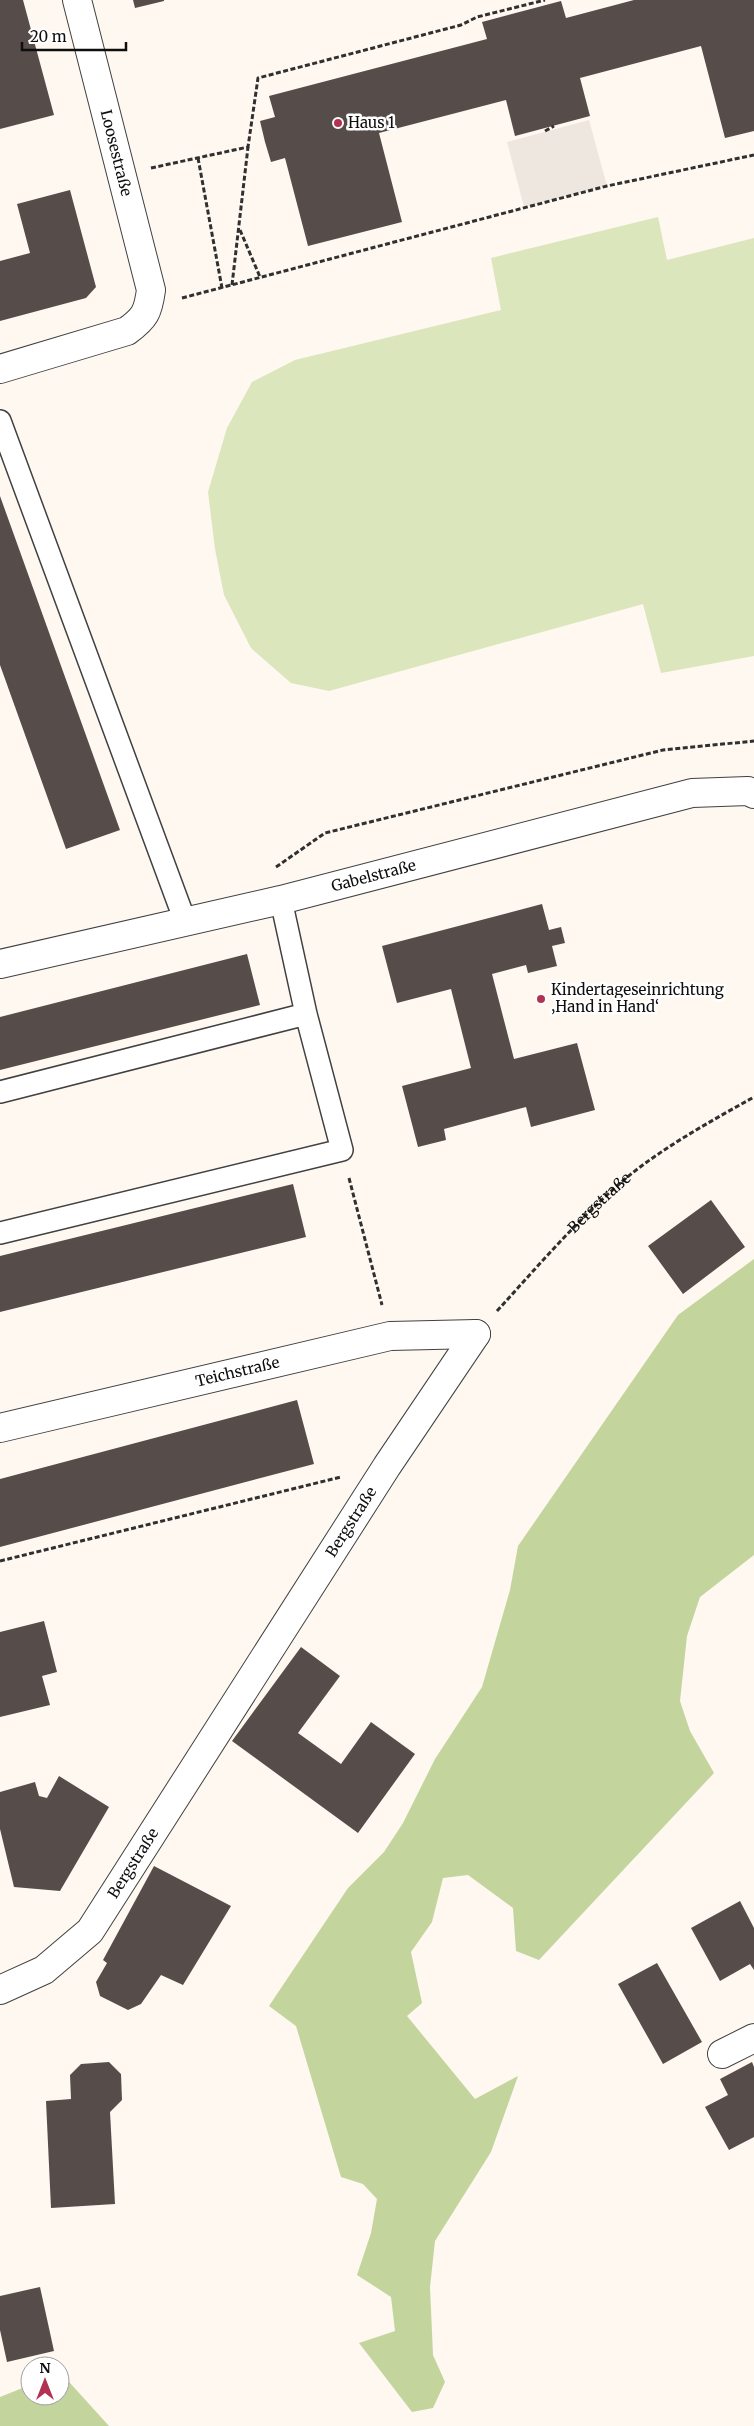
<svg xmlns="http://www.w3.org/2000/svg" width="754" height="2426" viewBox="0 0 754 2426" font-family="Merriweather,serif">
<rect width="100%" height="100%" fill="#fef8f0"/>
<!-- green -->
<path fill="#dbe6bc" d="M658,217l9,43 87,-22v418l-93,17 -18,-69 -314,87 -38,-8 -40,-35 -27,-53 -9,-46 -7,-57 19,-64 25,-46 43,-22 206,-50 -10,-52z"/>
<!-- forest -->
<path fill="#c3d59d" d="M754,1259v296l-54,42 -13,39 -7,65 10,30 24,42 -175,187 -23,-9 -3,-43 -45,-33 -25,3 -11,44 -21,30 11,51 -15,13 68,83 43,-23 -27,76 -56,89 -5,46 3,68 12,27 -12,26 -21,4 -53,-69 36,-12 -4,-34 -34,-22 14,-42 6,-34 -14,-15 -22,-7 -45,-151 -27,-20 79,-118 36,-36 19,-29 32,-64 47,-72 28,-97 8,-44 160,-231z
M61,2373l48,53h-109v-29l30,-12v11h30z"/>
<!-- plaza -->
<path fill="#eee7df" d="M589,120l18,66 -83,21 -17,-65z"/>
<!-- building -->
<path fill="#564d4b" d="M0,0h23l31,115 -54,14z
M133,0h31v1l-29,7z
M634,0h120v131l-29,7 -24,-92 -121,32 10,38 -75,20 -9,-36 -127,33 23,89 -94,24 -23,-88 -14,4 -6,-20 -5,-21 15,-4 -6,-21 218,-57 -5,-17 79,-21 5,17z
M70,190l26,97 -10,11 -86,23v-60l30,-8 -13,-49z
M0,496l120,334 -54,19 -66,-184z
M542,904l7,26 12,-3 4,16 -13,3 5,20 -29,7 -2,-8 -34,9 22,85 63,-16 18,67 -64,17 -5,-20 -82,22 2,11 -28,7 -16,-61 69,-18 -20,-79 -54,14 -15,-57z
M247,954l13,51 -260,65v-53z
M293,1184l13,53 -306,75v-56z
M711,1200l34,47 -62,47 -35,-48z
M297,1400l17,64 -314,83v-68z
M44,1621l13,51 -15,4 8,29 -50,12v-85z
M301,1647l39,29 -42,57 43,31 30,-42 44,32 -57,79 -126,-92z
M59,1776l50,31 -49,84 -46,-4 -14,-58v-37l35,-10 4,14 8,2z
M154,1866l77,40 -48,79 -22,-10 -20,29 -13,6 -28,-14 -4,-14 11,-19 -4,-3z
M740,1901l14,27v42l-4,-6 -30,17 -29,-53z
M657,1963l45,79 -39,22 -45,-80z
M109,2062l12,12 1,26 -12,12 5,92 -64,4 -5,-107 25,-2 -1,-24 11,-11z
M752,2062l2,5v70l-25,13 -24,-43 23,-12 -8,-16z
M40,2287l14,64 -47,11 -7,-32v-34z"/>
<g fill="none" stroke-linecap="round" stroke-linejoin="round">
<!-- service casing -->
<g stroke="#414141" stroke-width="24">
<path id="service" d="M0,421l185,500
M0,1092l306,-78
M0,1233l342,-83 -36,-136 -25,-114"/>
</g>
<!-- minor casing -->
<g stroke="#414141" stroke-width="30">
<g id="minor">
<path d="M0,369l127,-38c18,-13 21,-19 24,-41l-74,-290"/>
<path id="s2" d="M0,964l281,-64 411,-107 56,-2 6,3"/>
<path id="s3" d="M0,1428l390,-92 86,-2"/>
<path id="s4" d="M0,1990l44,-20 46,-39 297,-465 89,-132"/>
<path d="M722,2054l32,-16"/>
</g>
</g>
<!-- path -->
<g stroke="#303030" stroke-width="3" stroke-dasharray="5 2.5" stroke-linecap="butt">
<path d="M545,131l9,-5"/>
<path d="M198,158l24,130"/>
<path d="M151,168l97,-21 10,-69 203,-53 16,-8 68,-17"/>
<path d="M240,230l20,47"/>
<path d="M232,285l16,-138"/>
<path d="M182,298l425,-112 147,-31"/>
<path d="M276,867l49,-34 338,-83 91,-9"/>
<path d="M349,1178l33,127"/>
<path id="s1" d="M497,1311c41,-45 81,-92 128,-132 37,-31 86,-58 129,-82"/>
<path d="M0,1561l341,-84"/>
</g>
<!-- service -->
<use href="#service" stroke="#fff" stroke-width="21"/>
<!-- minor -->
<use href="#minor" stroke="#fff" stroke-width="28"/>
</g>
<!-- markers -->
<g fill="#b23254" stroke="#fff" stroke-width="2">
<circle cx="338" cy="123" r="5"/>
<circle cx="541" cy="999" r="5"/>
</g>
<g text-anchor="middle" stroke-width="5" stroke-linejoin="round" paint-order="stroke">
<!-- poi labels -->
<g font-size="15" fill="#0e0e0e" stroke="#fff" text-anchor="start">
<text x="348" y="128">Haus 1</text>
<text x="551" y="995">Kindertageseinrichtung<tspan x="551" dy="17">‚Hand in Hand‘</tspan></text>
</g>
<!-- street labels -->
<g font-size="15" fill="#0e0e0e" stroke="#fff">
<text transform="translate(116 153) rotate(76)" y="5">Loosestraße</text>
<text dy="5" stroke="none"><textPath href="#s2" startOffset="384">Gabelstraße</textPath></text>
<text dy="5" stroke="none"><textPath href="#s1" startOffset="149">Bergstraße</textPath></text>
<text dy="5" stroke="none"><textPath href="#s3" startOffset="244">Teichstraße</textPath></text>
<text dy="5" stroke="none"><textPath href="#s4" startOffset="594">Bergstraße</textPath></text>
<text dy="5" stroke="none"><textPath href="#s4" startOffset="189">Bergstraße</textPath></text>
</g>
</g>
<!-- north arrow -->
<g transform="translate(45 2381)"><circle r="24" fill="#ffffff" stroke="#9f9f9f"/>
<path d="M0-4L9 19L0 12L-9 19Z" fill="#b23254"/>
<text y="-8" font-size="14" font-weight="bold" text-anchor="middle" fill="#0e0e0e">N</text>
</g>
<!-- scale -->
<path d="M22 42v8h104v-8" fill="none" stroke="#0e0e0e" stroke-width="2.5"/>
<text x="30" y="42" font-size="15" fill="#0e0e0e" stroke="#ffffff" stroke-width="4" paint-order="stroke">20 m</text>
</svg>
